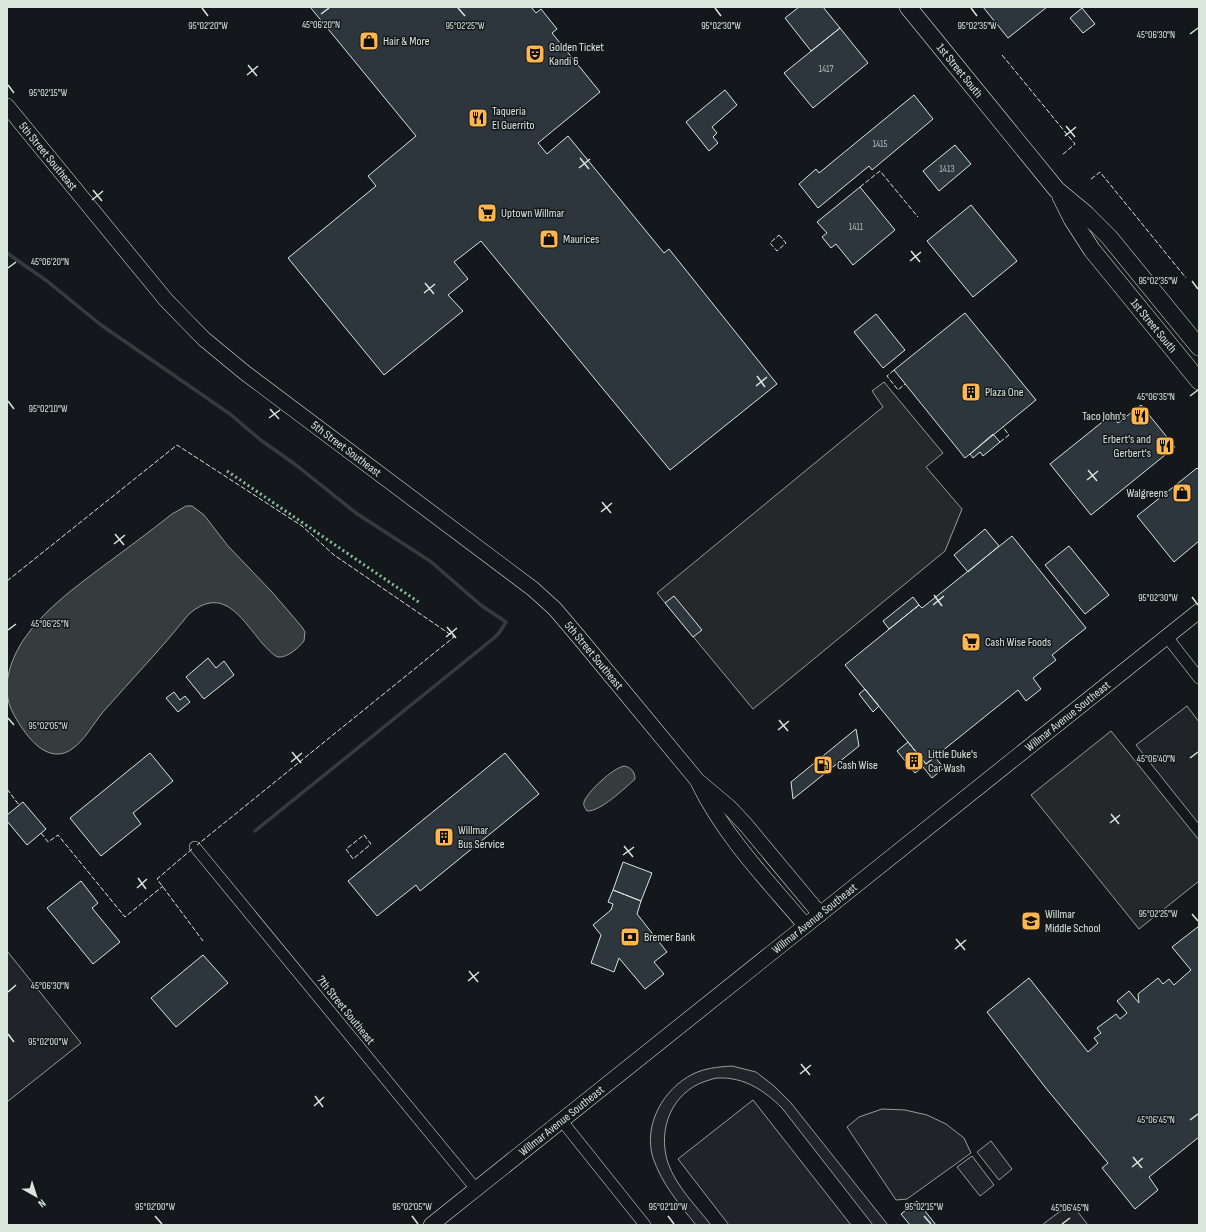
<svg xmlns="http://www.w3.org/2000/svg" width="1206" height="1232" viewBox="0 0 1206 1232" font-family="'Sofia Sans Condensed',sans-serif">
<rect width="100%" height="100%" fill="#14181c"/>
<!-- green -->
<path fill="#202428" stroke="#939e99" d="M1187,706l12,16v102l-63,-79z
M7,951l74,92 -74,59z
M732,1066l24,6 18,14 17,17 97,122h-15l-91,-117c-18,-18 -38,-31 -64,-30 -4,0 -8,2 -12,3 -34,11 -49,48 -38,82 8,23 28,43 43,62h-15c-17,-21 -34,-41 -43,-67 -10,-33 10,-69 40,-84 12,-6 25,-7 39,-8z
M753,1100l98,125h-122l-51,-66z
M882,1109l23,1 22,5 19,9 18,14 7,15 -64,46 -11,1 -49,-73 12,-10z
M991,1141l21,28 -13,11 -22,-28z
M972,1156l22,29 -14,11 -23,-29z
M1071,1203l17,22h-46z"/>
<!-- parking -->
<path fill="#24282b" stroke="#939e99" d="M884,382l59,71 -17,14 36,42 -17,42 -192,158 -96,-116 226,-186 -11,-16z
M1111,731l88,109v41l-60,48 -108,-134z"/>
<!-- water -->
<path fill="#363b3e" stroke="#939e99" d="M186,506h6l12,9 24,31 44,46 30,35 3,5 -1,9c-5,6 -16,17 -26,16 -6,-2 -11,-9 -16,-14 -21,-25 -39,-58 -73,-29 -27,34 -57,65 -86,98 -10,12 -18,28 -31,37 -4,3 -9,5 -14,5 -20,1 -37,-26 -45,-41 -13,-24 -3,-53 11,-74 20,-29 50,-51 78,-72 23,-17 47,-35 70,-53z
M624,766c7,1 11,6 11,13 -10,9 -35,33 -48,32 -2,-3 -4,-6 -3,-9 3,-10 29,-34 40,-36z"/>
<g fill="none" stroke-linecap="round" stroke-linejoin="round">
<!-- stream -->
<path stroke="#363b3e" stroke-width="3.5" d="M7,253l40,28 54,44 129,89 32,27 34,24 60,48 74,48 52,45 24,16 -7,11 -5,5 -239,193"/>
</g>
<!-- building -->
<path fill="#2c363c" stroke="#d8e6dc" d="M310,7h221l5,6 5,-4 16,20 -5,4 48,59 -62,51 9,11 21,-18 96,117 5,-4 108,135 -107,86 -189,-229 -27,21 14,17 -20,16 15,16 -79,64 -96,-117 88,-72 -8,-10 48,-40z
M799,7h24l17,21 -29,23 -26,-33z
M983,7h64l-39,31z
M1082,8l13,16 -12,9 -13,-15z
M840,28l28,35 -55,45 -29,-35z
M725,90l12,15 -25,22 5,6 -4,4 5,6 -9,8 -23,-29z
M914,95l19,24 -61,51 -3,-4 -51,42 -19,-24 17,-15 3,4z
M955,145l16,19 -32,27 -16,-20z
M860,187l35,43 -42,35 -17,-21 -5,4 -9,-11 5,-4 -10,-11z
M971,205l46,56 -44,36 -46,-56z
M965,313l71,87 -71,58 -71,-88z
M876,314l29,36 -22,18 -29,-36z
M1141,405l34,42 -84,68 -41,-51 61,-49 7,8z
M993,434l7,8 -17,14 -3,-4 -7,6 -3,-4z
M1197,468l2,2v71l-25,21 -37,-46z
M985,529l14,17 -31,26 -14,-17z
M1012,536l74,92 -34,27 4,5 -23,18 8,11 -15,12 -8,-11 -92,74 -81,-99 74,-60 3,3z
M1069,546l40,49 -24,19 -40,-49z
M674,596l28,34 -9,7 -28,-34z
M913,597l6,8 -30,24 -6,-8z
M208,658l8,10 8,-7 10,14 -30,24 -18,-22z
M865,689l14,17 -6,6 -14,-18z
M174,692l6,8 5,-4 5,6 -12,10 -12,-14z
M856,729l3,17 -66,53 -2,-17z
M908,742l18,22 9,-7 9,11 -12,10 -9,-11 -8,6 -18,-22z
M150,753l23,28 -40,32 8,11 -40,32 -31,-38z
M505,753l34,41 -119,97 -4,-6 -39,31 -29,-35z
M23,802l23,27 -19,16 -20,-24v-6z
M623,862l29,11 -11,28 -28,-11z
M81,881l17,22 -6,5 28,34 -27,22 -46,-56z
M613,890l28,11 -4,13 30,38 -13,10 10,12 -19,15 -26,-31 -5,14 -23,-9 10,-28 -8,-10 18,-15 2,-6 -5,-2z
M1199,926v211l-50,40 9,13 -23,19 -33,-41 6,-5 -63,-76 -58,-75 42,-34 59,74 10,-9 -4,-5 7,-5 -4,-5 19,-14 4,5 7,-6 -10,-12 12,-10 10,12 -1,-9 20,-16 5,6 6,-5 5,6 17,-15 -19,-23z
M203,955l25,28 -52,44 -25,-29z
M917,1201l19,24h-26l-9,-11z"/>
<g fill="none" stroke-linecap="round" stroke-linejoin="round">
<!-- street casing -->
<g stroke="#d8e6dc" stroke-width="12">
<path id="street" d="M1167,637l32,41
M195,847l281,342
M562,1121l83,104"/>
</g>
<!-- secondary casing -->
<g stroke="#d8e6dc" stroke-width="16">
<g id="secondary">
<path id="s1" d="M7,106l159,194 38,39 40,33 289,217 22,20 28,33 114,138 32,27 16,17 75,90"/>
<path d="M699,784c26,53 68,96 106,141"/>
<path id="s2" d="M431,1225l768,-614"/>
</g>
</g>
<!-- primary casing -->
<g stroke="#d8e6dc" stroke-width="18">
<g id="primary">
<path id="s3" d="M908,7l149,183 29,24 23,23 90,110"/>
<path id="s4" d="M1061,197l11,22 20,31 107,131"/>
</g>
</g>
<!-- street -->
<use href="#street" stroke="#14181c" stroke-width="11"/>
<!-- secondary -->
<use href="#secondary" stroke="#14181c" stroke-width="15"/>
<!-- primary -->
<use href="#primary" stroke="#14181c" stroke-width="17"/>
<!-- hedge -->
<path stroke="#8ac095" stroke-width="3" stroke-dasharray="2 3" stroke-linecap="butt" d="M227,471l193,132"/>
<!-- fence -->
<path stroke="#d8e6dc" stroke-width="1" stroke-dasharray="5 2" stroke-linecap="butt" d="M1002,55l73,89 -13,11
M1091,179l9,-7 86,106
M860,187l20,-16 38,46
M779,235l7,8 -9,8 -7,-8z
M894,370l-7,6 11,14 7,-6
M1000,442l9,-7 -6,-8
M7,581l170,-136 125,81 32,29 120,82 -257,208
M7,789l12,16
M41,833l7,9 10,-7 67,82 38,-31
M364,835l7,9 -18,15 -7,-10z
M192,849l-35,30 46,62"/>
</g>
<!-- ticks -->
<path fill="none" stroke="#d8e6dc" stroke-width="1.5" d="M202,8l6,8M458,8l7,8M715,8l6,8M971,8l6,8M321,14l8,-6M1190,34l8,-6M248,65l9,11M247,75l11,-9M8,85l6,8M1066,126l9,11M1065,136l11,-9M580,158l9,11M579,168l11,-9M93,190l9,11M92,200l11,-9M911,251l9,11M910,261l11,-9M8,268l8,-6M1192,281l6,8M425,283l9,11M424,293l11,-9M757,376l8,11M756,386l11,-9M1190,396l8,-6M8,401l6,8M270,409l9,10M269,418l11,-8M1088,470l9,11M1087,480l11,-9M602,502l9,11M601,512l11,-9M115,534l9,11M114,544l11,-9M934,595l8,11M1192,597l6,8M933,605l11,-9M447,627l9,11M8,630l8,-6M446,637l11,-9M8,718l6,7M779,720l9,11M778,730l11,-9M292,752l9,11M1190,758l8,-6M291,762l11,-9M1111,814l8,10M1110,823l10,-8M624,846l9,11M623,855l11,-8M138,878l8,11M137,888l10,-9M1192,914l6,7M956,939l9,11M955,949l11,-9M469,971l9,11M468,981l11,-9M8,992l8,-7M8,1034l6,8M801,1064l9,11M800,1074l11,-9M315,1096l8,11M314,1106l10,-9M1190,1120l8,-6M1133,1157l9,11M1132,1167l11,-9M155,1216l7,8M412,1216l6,8M668,1216l6,8M924,1216l7,8M1062,1224l8,-6"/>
<!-- icons -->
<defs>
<g id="shop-square" transform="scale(1)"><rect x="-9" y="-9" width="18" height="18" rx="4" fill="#ffb74d" stroke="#14181c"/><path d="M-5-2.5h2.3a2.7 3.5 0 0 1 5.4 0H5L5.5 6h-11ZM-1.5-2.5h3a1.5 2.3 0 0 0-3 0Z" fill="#111"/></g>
<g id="theatre-square" transform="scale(1)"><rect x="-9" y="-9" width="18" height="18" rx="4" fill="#ffb74d" stroke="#14181c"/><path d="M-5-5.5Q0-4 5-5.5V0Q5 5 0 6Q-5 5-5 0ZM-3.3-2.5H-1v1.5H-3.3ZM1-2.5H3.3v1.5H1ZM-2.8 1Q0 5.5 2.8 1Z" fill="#111"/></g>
<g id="restaurant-square" transform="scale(1)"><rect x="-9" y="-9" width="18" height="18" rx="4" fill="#ffb74d" stroke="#14181c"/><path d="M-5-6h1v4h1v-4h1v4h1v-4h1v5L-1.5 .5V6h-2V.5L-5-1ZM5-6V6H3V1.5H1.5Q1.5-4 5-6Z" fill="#111"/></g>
<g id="supermarket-square" transform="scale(1)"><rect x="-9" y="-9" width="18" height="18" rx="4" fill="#ffb74d" stroke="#14181c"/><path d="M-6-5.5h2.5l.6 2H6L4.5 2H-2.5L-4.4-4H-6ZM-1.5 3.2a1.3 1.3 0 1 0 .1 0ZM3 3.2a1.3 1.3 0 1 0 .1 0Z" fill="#111"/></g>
<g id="building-square" transform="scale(1)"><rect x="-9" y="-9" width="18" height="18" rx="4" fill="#ffb74d" stroke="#14181c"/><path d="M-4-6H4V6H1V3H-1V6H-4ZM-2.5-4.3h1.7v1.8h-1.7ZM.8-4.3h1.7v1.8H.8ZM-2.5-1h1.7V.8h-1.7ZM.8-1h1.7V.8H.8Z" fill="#111"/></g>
<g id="fuel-square" transform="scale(1)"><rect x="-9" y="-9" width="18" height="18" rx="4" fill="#ffb74d" stroke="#14181c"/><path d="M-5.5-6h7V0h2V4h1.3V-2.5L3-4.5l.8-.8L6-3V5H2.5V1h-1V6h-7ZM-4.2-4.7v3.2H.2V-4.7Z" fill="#111"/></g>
<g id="school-square" transform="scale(1)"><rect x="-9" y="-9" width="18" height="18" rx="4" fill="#ffb74d" stroke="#14181c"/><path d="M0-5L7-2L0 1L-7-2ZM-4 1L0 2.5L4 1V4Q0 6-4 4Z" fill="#111"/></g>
<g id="bank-square" transform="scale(1)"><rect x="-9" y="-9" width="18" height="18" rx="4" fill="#ffb74d" stroke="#14181c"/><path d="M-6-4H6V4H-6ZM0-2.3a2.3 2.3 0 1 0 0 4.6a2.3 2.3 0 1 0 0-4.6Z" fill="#111"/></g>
</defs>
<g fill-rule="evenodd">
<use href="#shop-square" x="369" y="41"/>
<use href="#theatre-square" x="535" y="54"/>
<use href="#restaurant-square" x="478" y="118"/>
<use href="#supermarket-square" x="487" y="213"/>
<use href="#shop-square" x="549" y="239"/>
<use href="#building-square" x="971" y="392"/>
<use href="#restaurant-square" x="1140" y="416"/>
<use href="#restaurant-square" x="1165" y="446"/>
<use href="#shop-square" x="1182" y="493"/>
<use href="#supermarket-square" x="971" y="642"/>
<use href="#building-square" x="914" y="761"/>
<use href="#fuel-square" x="823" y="765"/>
<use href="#building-square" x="444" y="837"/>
<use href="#school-square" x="1031" y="921"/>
<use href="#bank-square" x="630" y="937"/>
</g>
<g text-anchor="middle" stroke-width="3" stroke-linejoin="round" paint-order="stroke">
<!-- number labels -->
<g font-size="10" fill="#adbab4">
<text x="826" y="72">1417</text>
<text x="880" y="147">1415</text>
<text x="947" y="172">1413</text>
<text x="856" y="230">1411</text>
</g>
<!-- poi labels -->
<g font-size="12" fill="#d8e6dc" stroke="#14181c" text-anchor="start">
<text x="383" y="45">Hair &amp; More</text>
<text x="549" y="51">Golden Ticket<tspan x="549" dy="14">Kandi 6</tspan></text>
<text x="492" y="115">Taqueria<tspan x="492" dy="14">El Guerrito</tspan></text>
<text x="501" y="217">Uptown Willmar</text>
<text x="563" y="243">Maurices</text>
<text x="985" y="396">Plaza One</text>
<text x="1126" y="420" text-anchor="end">Taco John's</text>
<text x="1151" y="443" text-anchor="end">Erbert's and<tspan x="1151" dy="14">Gerbert's</tspan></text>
<text x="1168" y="497" text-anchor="end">Walgreens</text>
<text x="985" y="646">Cash Wise Foods</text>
<text x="928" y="758">Little Duke's<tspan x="928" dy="14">Car Wash</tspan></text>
<text x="837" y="769">Cash Wise</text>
<text x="458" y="834">Willmar<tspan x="458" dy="14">Bus Service</tspan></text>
<text x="1045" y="918">Willmar<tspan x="1045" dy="14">Middle School</tspan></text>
<text x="644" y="941">Bremer Bank</text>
</g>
<!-- street labels -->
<g font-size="12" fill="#d8e6dc" stroke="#14181c">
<text dy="4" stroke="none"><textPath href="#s3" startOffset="82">1st Street South</textPath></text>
<text dy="4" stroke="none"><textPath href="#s1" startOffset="65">5th Street Southeast</textPath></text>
<text dy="4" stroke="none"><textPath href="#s4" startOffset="159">1st Street South</textPath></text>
<text dy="4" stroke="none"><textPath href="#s1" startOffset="485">5th Street Southeast</textPath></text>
<text dy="4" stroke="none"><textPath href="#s1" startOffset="809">5th Street Southeast</textPath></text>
<text dy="4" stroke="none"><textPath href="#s2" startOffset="815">Willmar Avenue Southeast</textPath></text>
<text dy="4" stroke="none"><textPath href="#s2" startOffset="491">Willmar Avenue Southeast</textPath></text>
<text transform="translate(346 1010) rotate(51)" y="4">7th Street Southeast</text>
<text dy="4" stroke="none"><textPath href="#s2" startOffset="167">Willmar Avenue Southeast</textPath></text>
</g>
</g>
<g font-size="10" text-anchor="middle" fill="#d8e6dc" stroke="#14181c" stroke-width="3" stroke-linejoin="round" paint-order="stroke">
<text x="321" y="28">45°06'20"N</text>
<text x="208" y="29">95°02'20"W</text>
<text x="465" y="29">95°02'25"W</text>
<text x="977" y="29">95°02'35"W</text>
<text x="721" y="29">95°02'30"W</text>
<text x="1156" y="38">45°06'30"N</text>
<text x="48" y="96">95°02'15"W</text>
<text x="50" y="265">45°06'20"N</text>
<text x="1158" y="284">95°02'35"W</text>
<text x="1156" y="400">45°06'35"N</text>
<text x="48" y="412">95°02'10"W</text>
<text x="1158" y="601">95°02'30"W</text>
<text x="50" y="627">45°06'25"N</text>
<text x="48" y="729">95°02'05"W</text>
<text x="1156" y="762">45°06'40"N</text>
<text x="1158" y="917">95°02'25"W</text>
<text x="50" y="989">45°06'30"N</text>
<text x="48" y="1045">95°02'00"W</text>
<text x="1156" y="1123">45°06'45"N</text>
<text x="155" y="1210">95°02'00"W</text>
<text x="412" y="1210">95°02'05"W</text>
<text x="668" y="1210">95°02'10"W</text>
<text x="924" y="1210">95°02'15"W</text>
<text x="1070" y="1211">45°06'45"N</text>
</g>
<!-- border -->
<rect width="1206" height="1232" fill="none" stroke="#d8e6dc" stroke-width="16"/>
<!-- north arrow -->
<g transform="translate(36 1196) rotate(141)" stroke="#14181c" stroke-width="3" paint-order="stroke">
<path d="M0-3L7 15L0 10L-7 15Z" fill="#d8e6dc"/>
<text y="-6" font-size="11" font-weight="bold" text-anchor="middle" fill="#d8e6dc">N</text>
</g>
</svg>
